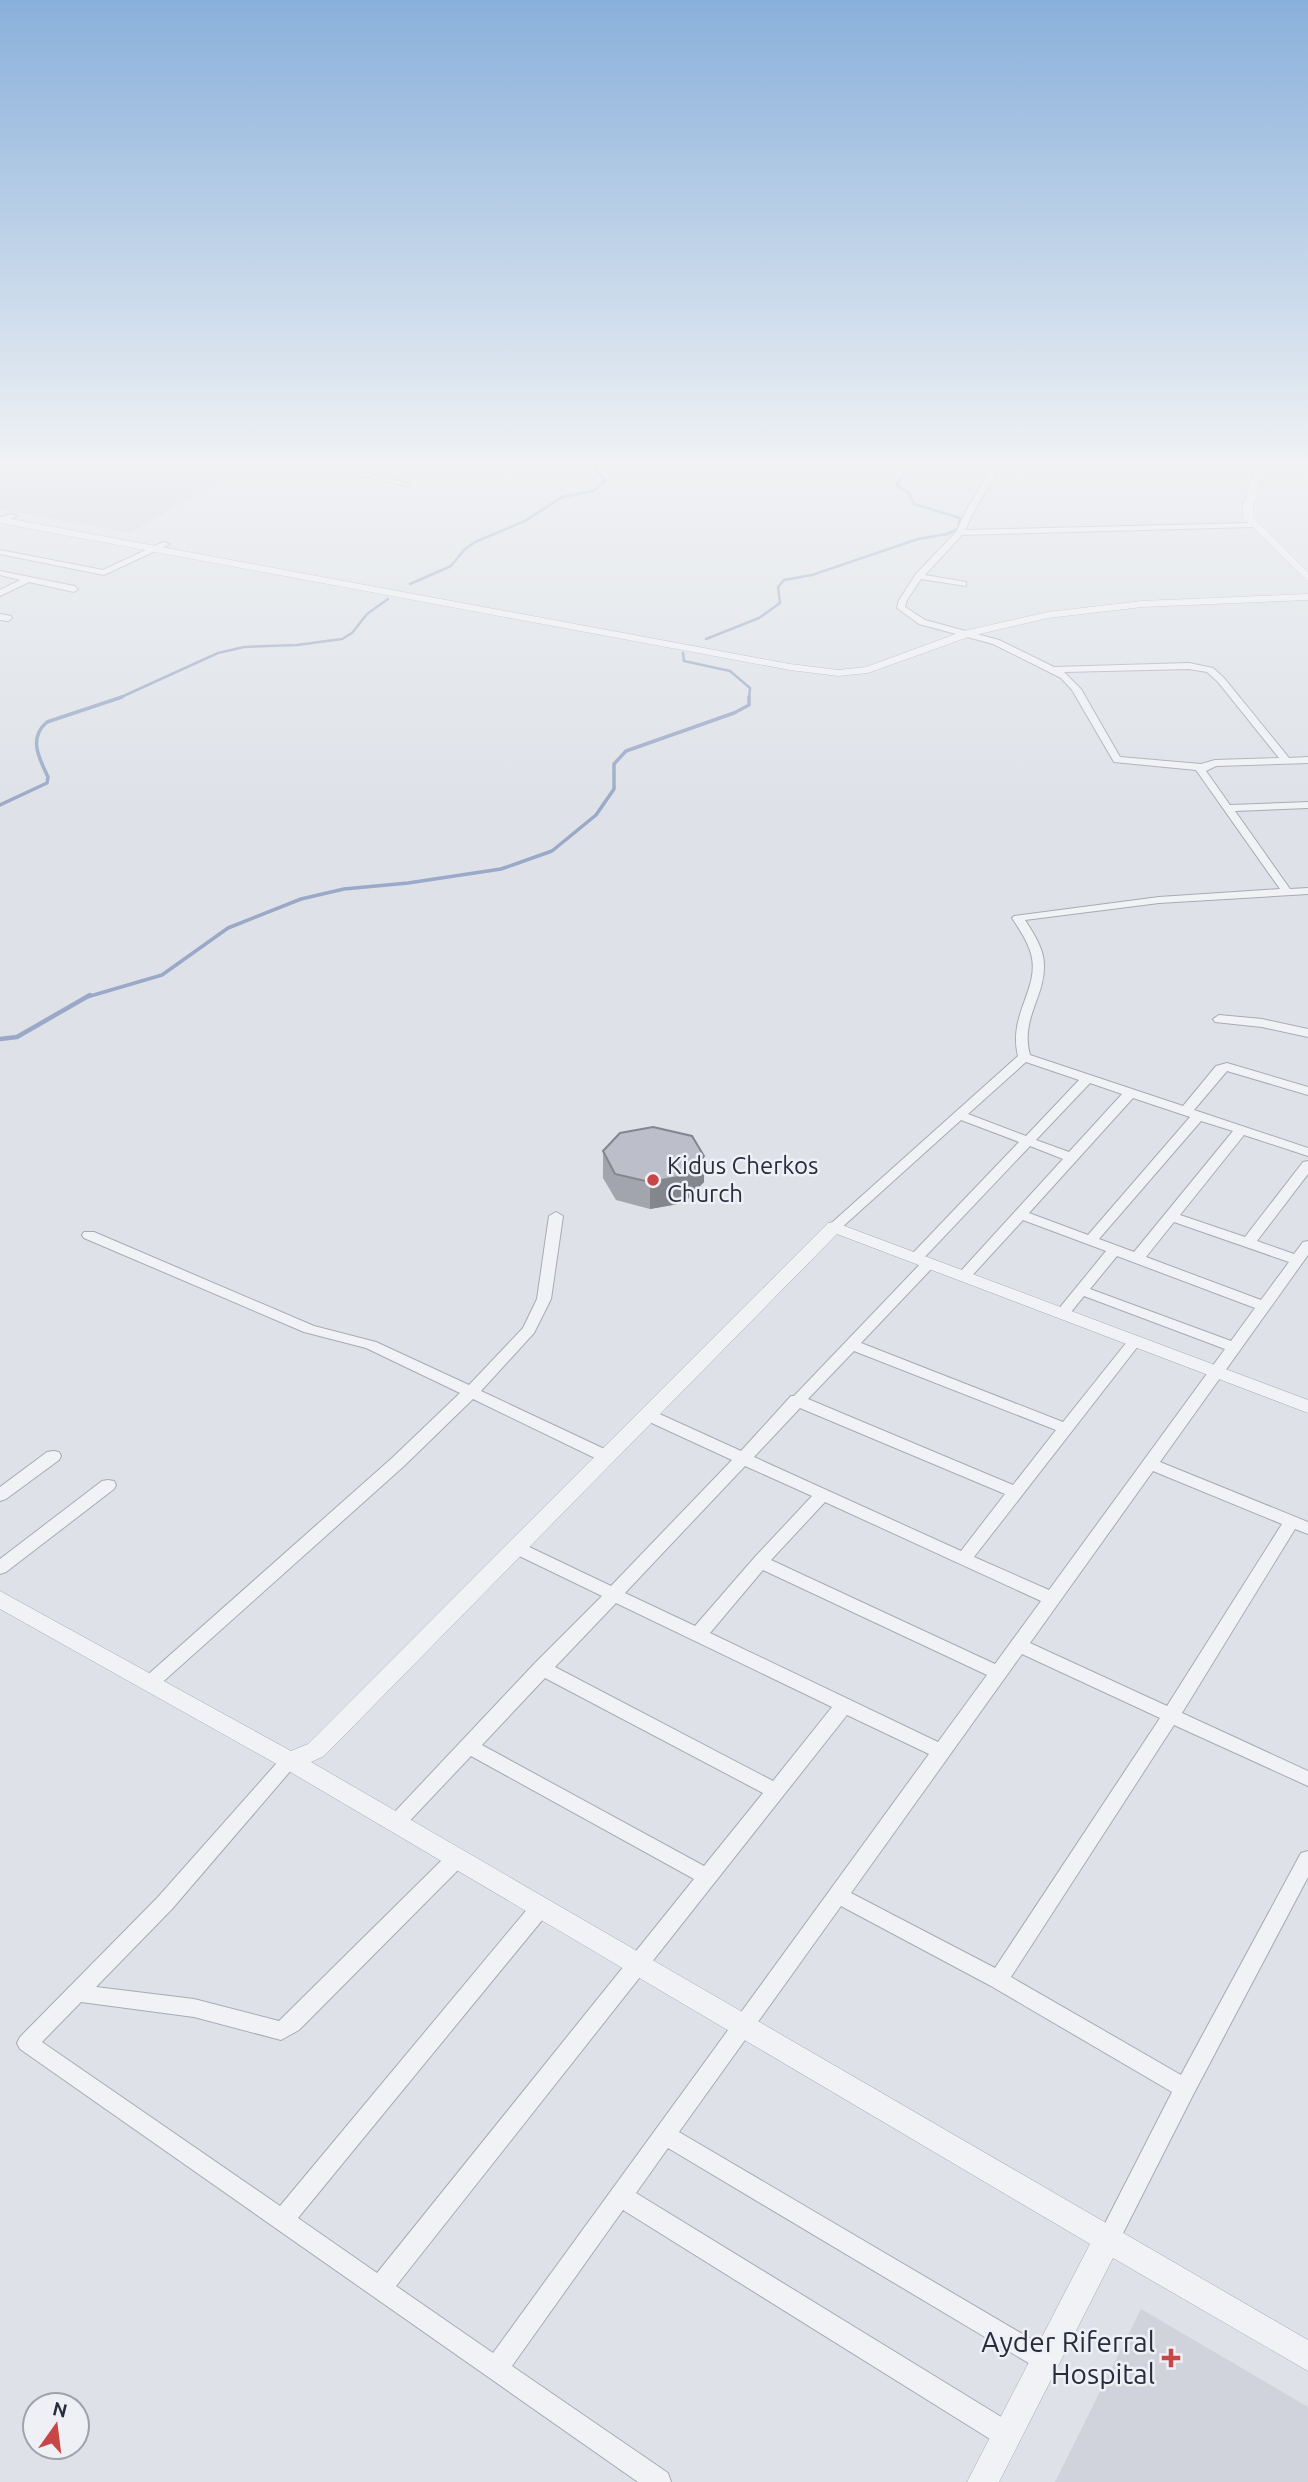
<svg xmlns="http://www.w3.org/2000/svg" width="1308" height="2482" viewBox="0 0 1308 2482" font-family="Ubuntu,sans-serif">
<rect width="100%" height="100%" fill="#dee1e7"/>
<!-- built -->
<path fill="#d0d3dc" d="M0,464h247l-116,69 -131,-24z
M1141,2309l167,98v75h-253z"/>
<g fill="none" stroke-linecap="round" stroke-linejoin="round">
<!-- stream-far2 -->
<path stroke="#9aa9c7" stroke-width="2.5" d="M410,584l41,-18 13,-16 11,-8 50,-21 37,-24 31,-6 12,-10 -9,-12v-5
M706,639l53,-21 21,-15 -2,-16 6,-7 28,-5 106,-36 29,-5 11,-5 2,-11 -46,-14 -6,-12 -12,-7 15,-21
M683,653l1,8 46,10 20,17 -1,11
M117,699l101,-46 26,-6 53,-2 45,-6 10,-6 15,-19 21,-15"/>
<!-- stream-far1 -->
<path stroke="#9aa9c7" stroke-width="3.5" d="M0,805l47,-22 1,-6c-9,-19 -20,-39 -1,-55l75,-25
M87,997l75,-22 66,-47 73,-29 43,-10 64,-6 93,-14 51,-18 44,-36 18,-26v-25l12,-13 108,-38 15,-8v-8"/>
<!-- stream -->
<path stroke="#9aa9c7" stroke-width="4.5" d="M0,1039l17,-2 73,-42"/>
<!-- minor casing -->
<g stroke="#a7abb4" stroke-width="2">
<path id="minor" d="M315,464h14l81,20 -4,2z
M994,464h8l-27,45 -10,21 288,-7 4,2 -4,2 -291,8 -37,40 41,7v4l-45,-7 -14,21 -2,7 20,13 74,20 55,27 135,-4 24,5 11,10 65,80 19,-1v6l-92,3 -10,5 24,34 78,-3v6l-73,3 55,78 18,-1v6l-149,9 -134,17c9,14 19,29 19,45 1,32 -24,54 -14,90l153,51 33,-40 11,-3 81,24v8l-81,-24 -33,39 114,38v8l-64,-21 -64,80 65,22 58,-75 5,-1v13l-51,67 37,13 9,-12 5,-1v14l-148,207 148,60v12l-13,-5 -113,184 126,58v15l-134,-61 -163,252 170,98 120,-222 7,-2v26l-115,218 -77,152 -8,3 -8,-3 -3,-8 75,-147 -181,-106 -150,-80 -162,226 374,220 4,8 -4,8 -8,4 -8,-4 -369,-220 -32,45 380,233 3,9 -3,9 -9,3 -9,-3 -375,-234 -111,156 156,107 3,9h-33l-618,-433 -3,-6 3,-6 138,-140 125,-141 7,-2 7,2 2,5 -127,148 -76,78 98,12 85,22 171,-169 7,-2 7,2 3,6 -3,6 -165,166 -18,10 -87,-23 -113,-15 -39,40 238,164 254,-305 7,-2 7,2 3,6 -3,6 -250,305 79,55 317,-394 -223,-123 -68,72 -7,3 -7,-3 -3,-5 3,-5 146,-155 67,-67 -91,-44 -2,-4 2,-4h12l88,42 121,-126 -89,-41 -3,-4 3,-4h10l88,40 50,-55h3l130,-136h10l2,3 -2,3 -73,77 202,79 67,-84h10l2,3 -168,216 75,33 176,-241 -141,-53 -17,21h-10l-2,-3 2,-3 49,-60 -83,-31 -54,59h-10l-2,-3 2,-3 104,-114 -33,-13 -109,115h-10l-2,-3 2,-3 108,-113 -58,-22 -122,110 -5,1 -7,-4 191,-171c-10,-40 20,-66 14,-98 -3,-15 -12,-28 -20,-40l2,-2 145,-19 121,-8 -84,-119 -82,-8 -42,-72 -11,-12 -68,-34 -74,-20 -22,-16 2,-8 17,-26 40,-42 11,-23zM1189,669l18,3 11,10 61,76 -64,2 -14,4 -81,-7 -39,-68 -17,-17zM1026,1062l53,18 -53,56 -58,-22zM1090,1083l32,11 -53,58 -33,-12zM1133,1098l57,19 -102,118 -59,-22zM1201,1121l32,10 -99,121 -35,-13zM1174,1222l115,40 -28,38 -115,-43zM1117,1256l138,52 -24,33 -141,-52zM854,1351l202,79 -43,55 -205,-86zM800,1408l205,86 -44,57 -207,-94zM745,1466l67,30 -58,62 -59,68 -70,-33zM1153,1471l129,53 -115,182 -137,-63zM825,1502l216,99 -46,63 -224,-104zM763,1570l224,105 -49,67 -228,-109zM616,1603l216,104 -59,74 -218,-114zM1022,1654l138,64 -165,250 -144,-75zM545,1678l218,115 -59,73 -222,-121zM847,1715l82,39 -436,599 -97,-67z
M10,514l7,2 -17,7v-5z
M163,542l7,2 -66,31 -104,-21v-4l103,20z
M0,571l74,15 4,3 -4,3 -45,-10 -29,14v-6l20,-10 -20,-5z
M0,614l11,2 1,2 -4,3 -8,-1z
M1219,1015l43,4 46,10v8l-46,-10 -47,-5 -2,-3z
M556,1212l7,4 -12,83 -17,34 -53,58 132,62 2,4 -2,4h-12l-128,-62 -69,67 -248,222 -6,2 -6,-2 -3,-5 3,-5 248,-220 68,-65 -94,-45 -62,-16 -220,-94 -2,-3 2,-3h10l220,94 62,16 93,43 54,-57 14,-29 12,-83z
M53,1451l6,1 2,4 -2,4 -53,39 -6,2v-14l47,-35z
M108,1480l6,1 2,4 -2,4 -108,83 -6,2v-15l102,-78z"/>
</g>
<!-- tertiary casing -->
<g stroke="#a7abb4" stroke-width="1">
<path id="tertiary" d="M1257,464h10l-14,41v12l55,55v9l-65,-63v-13z
M0,517l790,147 48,6 28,-3 98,-36 84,-19 94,-11 166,-7v6l-166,7 -94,11 -77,18 -103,37 -30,3 -48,-6 -790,-147z
M834,1222l474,178v13l-471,-179 -513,522 -13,6 997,578v31l-195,-113 -114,224h-32l123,-238 -808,-477 -282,-158v-18l291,160 17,-7 520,-521z"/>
</g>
<!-- minor -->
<use href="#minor" fill="#f1f2f6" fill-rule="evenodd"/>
<!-- tertiary -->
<use href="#tertiary" fill="#f1f2f6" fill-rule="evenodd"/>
</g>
<!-- wall -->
<path fill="#a2a4ae" d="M603,1151l101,31 -20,21 -34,6 -34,-9 -13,-22z"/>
<!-- shaded-wall -->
<path fill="#84868d" d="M704,1156v26l-20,21 -34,6v-27z"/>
<!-- building -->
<path fill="#bcbfca" stroke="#84868d" stroke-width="2" d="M653,1127l39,9 12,20 -20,20 -34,6 -35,-8 -12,-23 17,-18z"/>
<!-- sky -->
<linearGradient id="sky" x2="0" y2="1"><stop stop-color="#89b0db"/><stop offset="0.57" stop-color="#f0f2f4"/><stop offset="1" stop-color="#f0f2f4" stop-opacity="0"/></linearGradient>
<rect width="1308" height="812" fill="url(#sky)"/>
<!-- markers -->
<g fill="#c94647" stroke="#eef0f5" stroke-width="2.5">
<circle cx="653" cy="1180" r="7"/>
<path d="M1167.5 2347.5h7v7h7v7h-7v7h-7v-7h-7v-7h7z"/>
</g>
<g text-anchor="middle" stroke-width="5" stroke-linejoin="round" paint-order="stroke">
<!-- poi labels -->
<g font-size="24" fill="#282d3e" stroke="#eef0f5" text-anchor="start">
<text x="667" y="1174">Kidus Cherkos<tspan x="667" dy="28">Church</tspan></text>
</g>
<!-- near-poi labels -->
<g font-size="28" fill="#282d3e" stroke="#eef0f5" text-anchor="end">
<text x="1155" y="2352">Ayder Riferral<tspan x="1155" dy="32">Hospital</tspan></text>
</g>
</g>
<!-- north arrow -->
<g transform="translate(56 2426) rotate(14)"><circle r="33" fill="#eef0f5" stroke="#9fa2ac" stroke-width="2"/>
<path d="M0-5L12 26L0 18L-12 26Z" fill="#c94647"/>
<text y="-10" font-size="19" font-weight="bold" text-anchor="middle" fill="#282d3e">N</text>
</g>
</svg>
